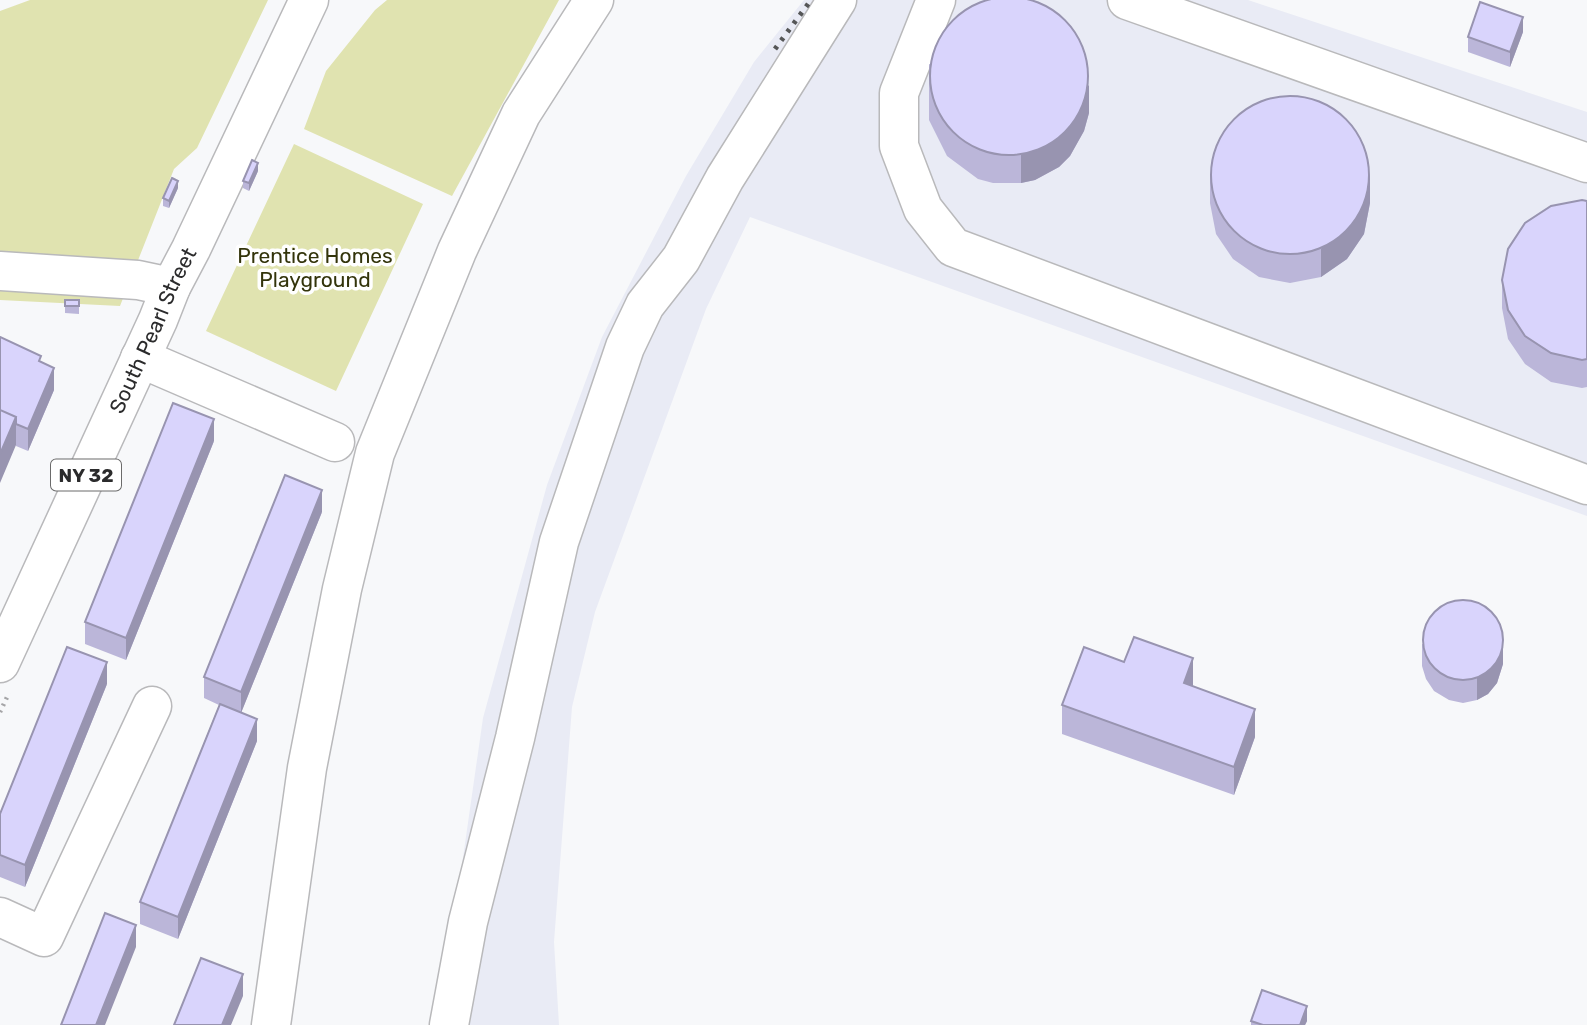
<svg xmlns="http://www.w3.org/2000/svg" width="1587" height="1025" viewBox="0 0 1587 1025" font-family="Rubik,sans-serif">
<rect width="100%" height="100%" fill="#f7f8fa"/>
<!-- built -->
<path fill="#e9ebf5" d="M804,0h444l339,112v404l-837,-299 -44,92 -111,303 -23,95 -18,235 5,83h-120l44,-307 64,-233 55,-148 84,-161 68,-114z"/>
<!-- green -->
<path fill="#e0e3b0" d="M30,0h238l-71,148 -23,21 -54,137 -120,-6v-289z
M387,0h172l-107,196 -148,-67 22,-58 49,-61z
M294,144l129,60 -87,187 -130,-60z"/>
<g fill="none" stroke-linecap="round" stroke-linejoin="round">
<!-- minor casing -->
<g stroke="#b9b9bb" stroke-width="41">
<path id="minor" d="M936,0l-37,93v53l24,63 30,38 634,238
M1127,0l460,163
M0,271l138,9 33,7
M140,358l195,84
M0,917l44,20 108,-231
M271,1025l36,-257 35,-179 33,-136 82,-202 64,-137 73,-114
M449,1025l19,-103 47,-184 44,-196 66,-195 20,-42 36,-46 44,-81 112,-178"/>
</g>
<!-- major casing -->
<g stroke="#b9b9bb" stroke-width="41">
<g id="major">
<path id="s1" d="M0,663l158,-343 13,-33 20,-38 118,-249"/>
</g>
</g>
<!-- path -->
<path stroke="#a5a5a7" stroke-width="4.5" stroke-dasharray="2 5" stroke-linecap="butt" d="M0,712l9,-19"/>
<!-- minor -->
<use href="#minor" stroke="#fff" stroke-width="38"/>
<!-- major -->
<use href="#major" stroke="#fff" stroke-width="38"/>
<!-- rail -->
<path stroke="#555657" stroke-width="5" stroke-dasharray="3.5 7" stroke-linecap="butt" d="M775,49l36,-49"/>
</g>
<!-- wall -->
<path fill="#bbb6d9" d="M1523,32l-13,35 -42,-15v-15z
M929,64l160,49 -5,18 -14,25 -11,11 -24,13 -14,3h-28l-15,-4 -31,-23 -18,-36z
M258,171l-9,20 -6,-3v-7z
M1210,175l160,28 -6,31 -17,25 -26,18 -31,6 -31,-6 -26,-18 -17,-25 -6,-31z
M178,188l-9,20 -6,-2v-8z
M1587,201v186l-5,1 -31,-6 -26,-18 -17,-25 -6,-31v-28z
M65,300h14v14l-14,-1z
M0,337l41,25 13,28 -26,61 -12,-5z
M214,441l-88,219 -41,-16v-22z
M322,512l-81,201 16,28 -79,198 -38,-15v-22l79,-197 -15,-7v-21z
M1422,644l81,20 -6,19 -9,11 -11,6 -14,3 -14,-3 -15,-9 -8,-12 -4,-13z
M107,684l-82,203 -25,-10v-63z
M1193,687l62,50 -21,58 -172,-61v-29z
M1251,1021h56l-2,4h-54z"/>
<!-- shaded-wall -->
<path fill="#9894b0" d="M1523,17v15l-13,35v-15z
M1089,85v28l-5,18 -14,25 -11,11 -24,13 -14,3v-28z
M258,163v8l-9,20v-8z
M1370,175v28l-6,31 -17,25 -26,18v-28z
M178,181v7l-9,20v-7z
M54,368v22l-26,61v-22z
M16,417v28l-16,38v-29z
M214,419v22l-88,219v-22z
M322,490v22l-81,201v-21z
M1503,642v22l-6,19 -9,11 -11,6v-22z
M1193,658v28l-9,-3z
M107,662v22l-82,203v-22z
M1255,709v28l-21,58v-28z
M257,719v22l-79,198v-22z
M136,925v22l-31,78h-9z
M243,974v22l-12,29h-9z
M1307,1006v15l-2,4h-5z"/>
<!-- building -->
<path fill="#d9d4fc" stroke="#9894b0" stroke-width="2" d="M930 76a79 79 0 1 1 158 0a79 79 0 1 1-158 0Z
M1480,2l43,15 -13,35 -42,-15z
M1211 175a79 79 0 1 1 158 0a79 79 0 1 1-158 0Z
M252,160l6,3 -9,20 -6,-2z
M172,178l6,3 -9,20 -6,-3z
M1582,200l5,1v158l-5,1 -31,-7 -26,-17 -17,-26 -6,-30 6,-31 17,-26 26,-17z
M65,300h14v6h-14z
M0,337l41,19 -2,5 15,7 -26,61 -12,-5v-7l-16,-7z
M173,403l41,16 -88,219 -41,-16z
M0,410l16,7 -16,37z
M285,475l37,15 -81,202 -37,-15z
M1423 640a40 40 0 1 1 80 0a40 40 0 1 1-80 0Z
M1134,637l59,21 -9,25 71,26 -21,58 -172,-62 22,-58 40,15z
M67,647l40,15 -82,203 -25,-10v-41z
M220,704l37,15 -79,198 -38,-15z
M105,913l31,12 -40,100h-35z
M201,958l42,16 -21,51h-48z
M1262,990l45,16 -7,19h-37l-12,-4z"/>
<g text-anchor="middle" stroke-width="7" stroke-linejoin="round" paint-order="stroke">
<!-- shield labels -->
<rect fill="#fff" stroke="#6b6b6b" stroke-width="2" x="51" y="459.5" width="70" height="31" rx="5"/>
<g font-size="19" font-weight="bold" fill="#2b2b2c">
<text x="86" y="482">NY 32</text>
</g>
<!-- park labels -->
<g font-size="21" fill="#33340b" stroke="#fff">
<text x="315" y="263">Prentice Homes<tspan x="315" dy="24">Playground</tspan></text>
</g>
<!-- street labels -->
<g font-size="21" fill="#2b2b2c" stroke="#fff">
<text dy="7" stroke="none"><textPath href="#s1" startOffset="366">South Pearl Street</textPath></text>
</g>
</g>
</svg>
